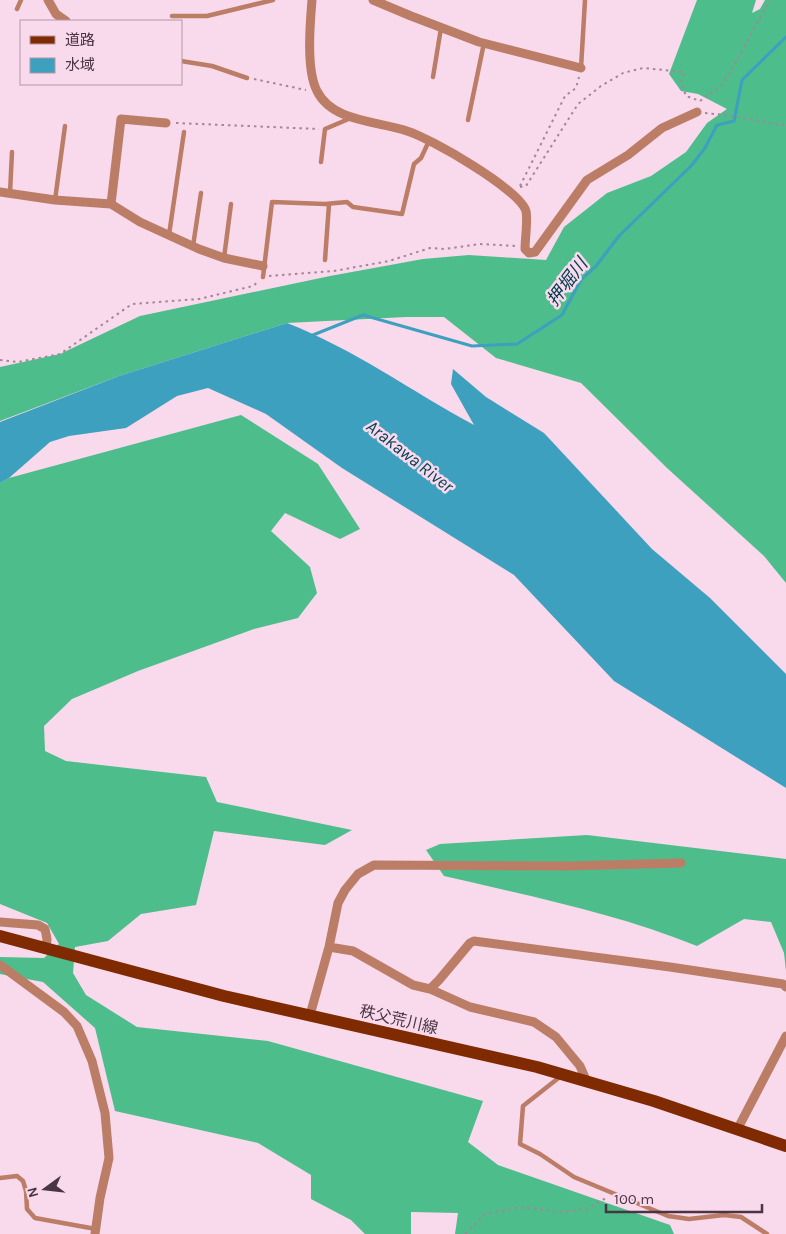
<svg xmlns="http://www.w3.org/2000/svg" width="786" height="1234" viewBox="0 0 786 1234" font-family="Karla,'Noto Sans JP',sans-serif">
<rect width="100%" height="100%" fill="#f9d9ec"/>
<!-- forest -->
<path fill="#4dbd8c" d="M697,0h59l-4,13 8,-4 5,-9h21v583l-22,-27 -97,-88 -86,-85 -85,-25 -52,-41h-38l-119,6 -168,53 -119,45v-54l60,-13 80,-38 190,-40 93,-17 46,-4 77,5 18,-33 43,-34 44,-17 35,-24 21,-29 20,-14 -29,-15 -17,-3 -12,-17z
M241,415l77,49 42,65 -20,10 -55,-26 -14,18 39,36 7,26 -19,25 -44,11 -116,42 -66,28 -28,27 1,25 21,10 140,16 11,25 135,28 -27,15 -111,-14 -18,74 -55,9 -33,27 -33,6 -2,26 13,22 51,32 131,14 215,60 -15,41 30,23 172,60 4,9h-219l3,-21 -47,-1v22h-46l-14,-14 -40,-21v-24l-53,-32 -143,-32 -20,-83 -52,-46 -43,-8v-17l44,1 15,-14 -12,-21 -47,-19v-421l9,-5z
M587,835l199,24v112l-2,-18 -13,-31 -27,-3 -47,27c-81,-33 -168,-50 -253,-70l-18,-26 14,-6z"/>
<!-- water -->
<path fill="#3ca0be" d="M287,323c67,26 124,68 187,102l-23,-41 2,-15 33,28 58,36 108,116 58,49 76,76v114l-172,-107 -100,-106 -172,-107 -76,-54 -58,-26 -31,8 -51,32 -57,8 -19,6 -41,36 -9,5v-61l119,-46z"/>
<g fill="none" stroke-linecap="round" stroke-linejoin="round">
<!-- stream -->
<path stroke="#3ca0be" stroke-width="3" d="M313,335l50,-20 109,31 45,-2 45,-29 19,-35 15,-14 23,-30 73,-71 13,-17 12,-23 17,-4 8,-41 44,-43"/>
<!-- path -->
<path stroke="#a28797" stroke-width="2" stroke-dasharray="2.5 4" stroke-linecap="butt" d="M254,79l52,11
M700,101l22,-16 6,-9 42,-76
M705,113l29,3 52,10
M176,123l143,6
M520,186l45,-90 11,-8 3,-11
M520,187l6,-1 52,-82 23,-18 22,-13 20,-5 41,4 -3,10 5,14 14,5
M269,276l65,-5 55,-10 41,-13 15,1 35,-5 36,2
M0,360l18,2 42,-8 72,-50 67,-5 54,-13 6,-5
M465,1234l20,-20 37,-7 38,5 17,-2 12,-2 17,-10"/>
<!-- service -->
<path stroke="#bb7d66" stroke-width="4.5" d="M17,9l4,-9
M172,16h35l66,-16
M181,61l31,5 35,12
M581,68l4,-68
M433,77l8,-49
M468,120l16,-77
M321,162l4,-33 26,-11
M10,193l2,-41
M55,200l10,-74
M169,235l15,-103
M193,246l8,-53
M224,258l7,-54
M325,260l4,-56
M263,277l9,-75 53,2 22,-2 6,5 49,7 12,-50 7,-6 8,-17
M561,1076l-38,30 -3,38 20,10 34,23 94,39 21,3 35,-4 17,2 26,17
M0,1178l17,-2 6,5 3,10 1,18 8,9 61,11"/>
<!-- minor -->
<path stroke="#bb7d66" stroke-width="9" d="M48,0l8,14 10,7
M312,0c-2,24 -6,70 5,91 15,31 61,30 90,40 23,7 112,58 119,80 2,9 -1,28 -1,38l4,4 6,-1 52,-72 41,-25 34,-27 35,-16
M373,0l38,16 68,26 102,26
M0,192l55,8 56,4 29,18 59,27 25,9 39,8
M111,204l10,-85 45,4
M0,922l38,3 7,4 2,10 -1,10
M329,947l24,4 60,34 17,4 40,18 64,15 22,15 24,29 7,16
M0,965l64,47 13,14 15,35 13,52 4,45 -9,40 -5,36
M430,989l9,-9 31,-37 4,-2 196,26 113,17 3,3
M310,1015l19,-68 9,-44 7,-13 13,-16 16,-9 193,1 114,-3
M737,1130l49,-94"/>
<!-- primary -->
<path stroke="#7f2a00" stroke-width="12" d="M0,936l224,60 313,71 117,34 132,45"/>
</g>
<g text-anchor="middle" stroke-width="5" stroke-linejoin="round" paint-order="stroke">
<!-- street labels -->
<g font-size="16" fill="#4a3542" stroke="#f9d9ec">
<text transform="translate(399 1019) rotate(13)" y="6">秩父荒川線</text>
</g>
<!-- water labels -->
<g font-size="18" font-style="italic" fill="#013f4f" stroke="#f9d9ec">
<text transform="translate(567 282) rotate(-53)" y="6">押堀川</text>
<text transform="translate(410 456) rotate(38)" y="6">Arakawa River</text>
</g>
</g>
<!-- legend -->
<rect x="20" y="20" width="162" height="65" fill="#f9d9ec" stroke="#b397a8"/>
<rect x="30" y="36" width="25" height="8" fill="#7f2a00" stroke="#b397a8"/>
<text x="65" y="45" font-size="15" fill="#4a3542">道路</text>
<rect x="30" y="58" width="25" height="15" fill="#3ca0be" stroke="#b397a8"/>
<text x="65" y="70" font-size="15" fill="#4a3542">水域</text>
<!-- north arrow -->
<g transform="translate(45 1189) rotate(255)" stroke="#f9d9ec" stroke-width="4" paint-order="stroke">
<path d="M0-4L9 19L0 12L-9 19Z" fill="#4a3542"/>
<text y="-8" font-size="14" font-weight="bold" text-anchor="middle" fill="#4a3542">N</text>
</g>
<!-- scale -->
<path d="M606 1204v8h156v-8" fill="none" stroke="#4a3542" stroke-width="2.5"/>
<text x="614" y="1204" font-size="15" fill="#4a3542" stroke="#f9d9ec" stroke-width="4" paint-order="stroke">100 m</text>
</svg>
